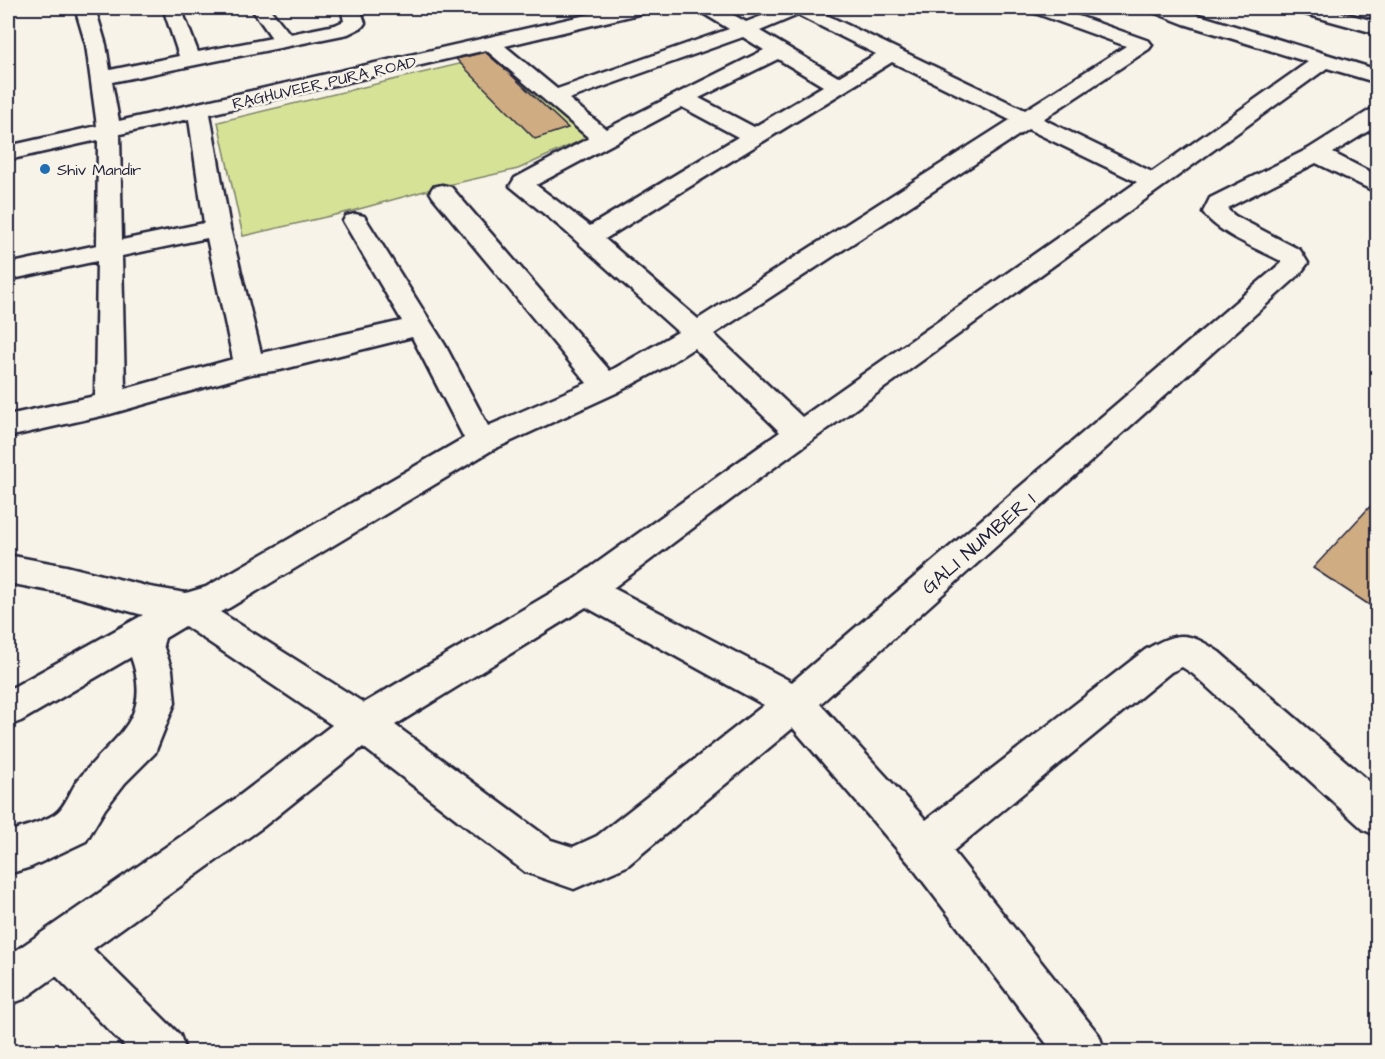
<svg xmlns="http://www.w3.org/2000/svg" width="1385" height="1059" viewBox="0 0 1385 1059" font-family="'Architects Daughter',sans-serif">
<rect width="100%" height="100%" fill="#f7f3e8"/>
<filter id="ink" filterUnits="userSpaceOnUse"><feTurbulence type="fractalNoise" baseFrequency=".0167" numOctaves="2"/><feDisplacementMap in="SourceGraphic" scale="12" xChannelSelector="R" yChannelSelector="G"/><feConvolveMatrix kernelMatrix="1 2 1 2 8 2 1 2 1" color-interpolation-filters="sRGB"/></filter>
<g filter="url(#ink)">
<!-- green -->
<path fill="#d6e396" stroke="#7c8268" stroke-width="1.5" d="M513,51l82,83 -77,35 -79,18 -87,24 -109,25 -25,-114z"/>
<!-- building -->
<path fill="#cfac82" stroke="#22223b" stroke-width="1.5" d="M485,52l22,19 61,57 -33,11 -79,-80z
M1377,499v111l-64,-42z"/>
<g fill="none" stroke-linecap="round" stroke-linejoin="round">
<!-- minor casing -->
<g stroke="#22223b" stroke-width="5">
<path id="minor" d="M75,8h20l11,37 4,25 69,-14 -16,-48h18l17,44 74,-14 -21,-30h18l21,26 45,-9 9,-4 -3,-13h19l5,15 -3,4 -14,7 -236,48 7,39 498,-113h33l-3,4 -142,34 52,43 172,-60 -28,-17 -2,-4h22l25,14 37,-14h29l213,102 101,-64 -94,-34 -3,-4h27l93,33 3,4 -3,4 -106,70 109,53 156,-110 -124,-38 -31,-12 -2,-4h25l202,62v13l-51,-15 -566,409 -148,111 179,94 489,-419v-2c-23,-12 -64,-28 -78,-49l7,-14 98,-49 62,-39 8,-1v16l-45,28 45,23v17l-62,-30 -87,44 -1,3 7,6 65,34 8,13 -9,12 -479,429 106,116 219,-170c32,-19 43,-19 74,2l159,137v47l-14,-6 -171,-156 -11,-7 -11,5 -218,179 146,184 6,17h-52l-144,-189 -116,-135 -166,138 -53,23 -49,-17 -162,-125 -100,80 -170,122 87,86 6,17h-56l-74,-76 -32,23 -16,6v-49l227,-157 97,-74 -147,-99 -20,12 -2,7 9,25 3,33 -20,50 -30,30 -20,26 -19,32 -55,26 -23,7v-42c15,-5 33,-9 47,-18 10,-6 16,-25 23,-34 34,-44 76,-58 53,-123l-110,64 -13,5v-36l135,-75 -77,-21 -58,-11v-28l58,11 84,21 36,6 20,-6 258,-149 -52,-101 -132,33 -29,4 -141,40 -102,23v-22l87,-19 2,-135 -89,19v-16l89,-19 1,-105 -90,20v-14l89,-20 -11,-81zM798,15l78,39 -38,23 -78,-46zM743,37l21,13 -158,79 -37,-30zM486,50l103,88 -74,40 -5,8 54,44 114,102 -68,39 -159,-184 -9,-2 -9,2 -3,5 3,5 154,186 -99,43 -43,-81 -81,-129 -9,-2 -9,2 -3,5 59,100 -141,32 -31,-125 -20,-114zM778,59l45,27 -69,41 -55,-29zM892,62l118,58 -312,199 -93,-80zM682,107l56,30 -148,89 -54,-41zM189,119l15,104 -82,17 -2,-106zM1028,129l109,53 -335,235 -88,-83zM207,238l26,121 -108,30 -3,-133zM694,348l86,84 -207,148 -209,123 -144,-91 9,-4 263,-158 124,-57 47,-25zM586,607l178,98 -167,131 -24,11 -22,-7 -156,-115z
M1295,8h30l53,14v12l-80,-22z"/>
</g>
<!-- minor -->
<use href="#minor" fill="#f7f3e8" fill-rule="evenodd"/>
</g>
</g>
<!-- markers -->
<circle fill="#1f6fb2" stroke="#f7f3e8" stroke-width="2" cx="45" cy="169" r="6"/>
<g text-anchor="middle" stroke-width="5" stroke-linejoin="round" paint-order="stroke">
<!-- far-street labels -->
<g font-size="16" fill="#22223b" stroke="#f7f3e8">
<text transform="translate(324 82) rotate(-13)" y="6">RAGHUVEER PURA ROAD</text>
</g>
<!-- far-poi labels -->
<g font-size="16" fill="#22223b" stroke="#f7f3e8" text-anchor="start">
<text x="57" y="175">Shiv Mandir</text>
</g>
<!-- street labels -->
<g font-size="20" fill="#22223b" stroke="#f7f3e8">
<text transform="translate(978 543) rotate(-41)" y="7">GALI NUMBER 1</text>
</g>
</g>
<!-- margin -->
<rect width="1385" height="1059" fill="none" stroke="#f7f3e8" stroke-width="30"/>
<rect x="15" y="15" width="1355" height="1029" fill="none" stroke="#22223b" stroke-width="2" filter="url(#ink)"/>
</svg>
